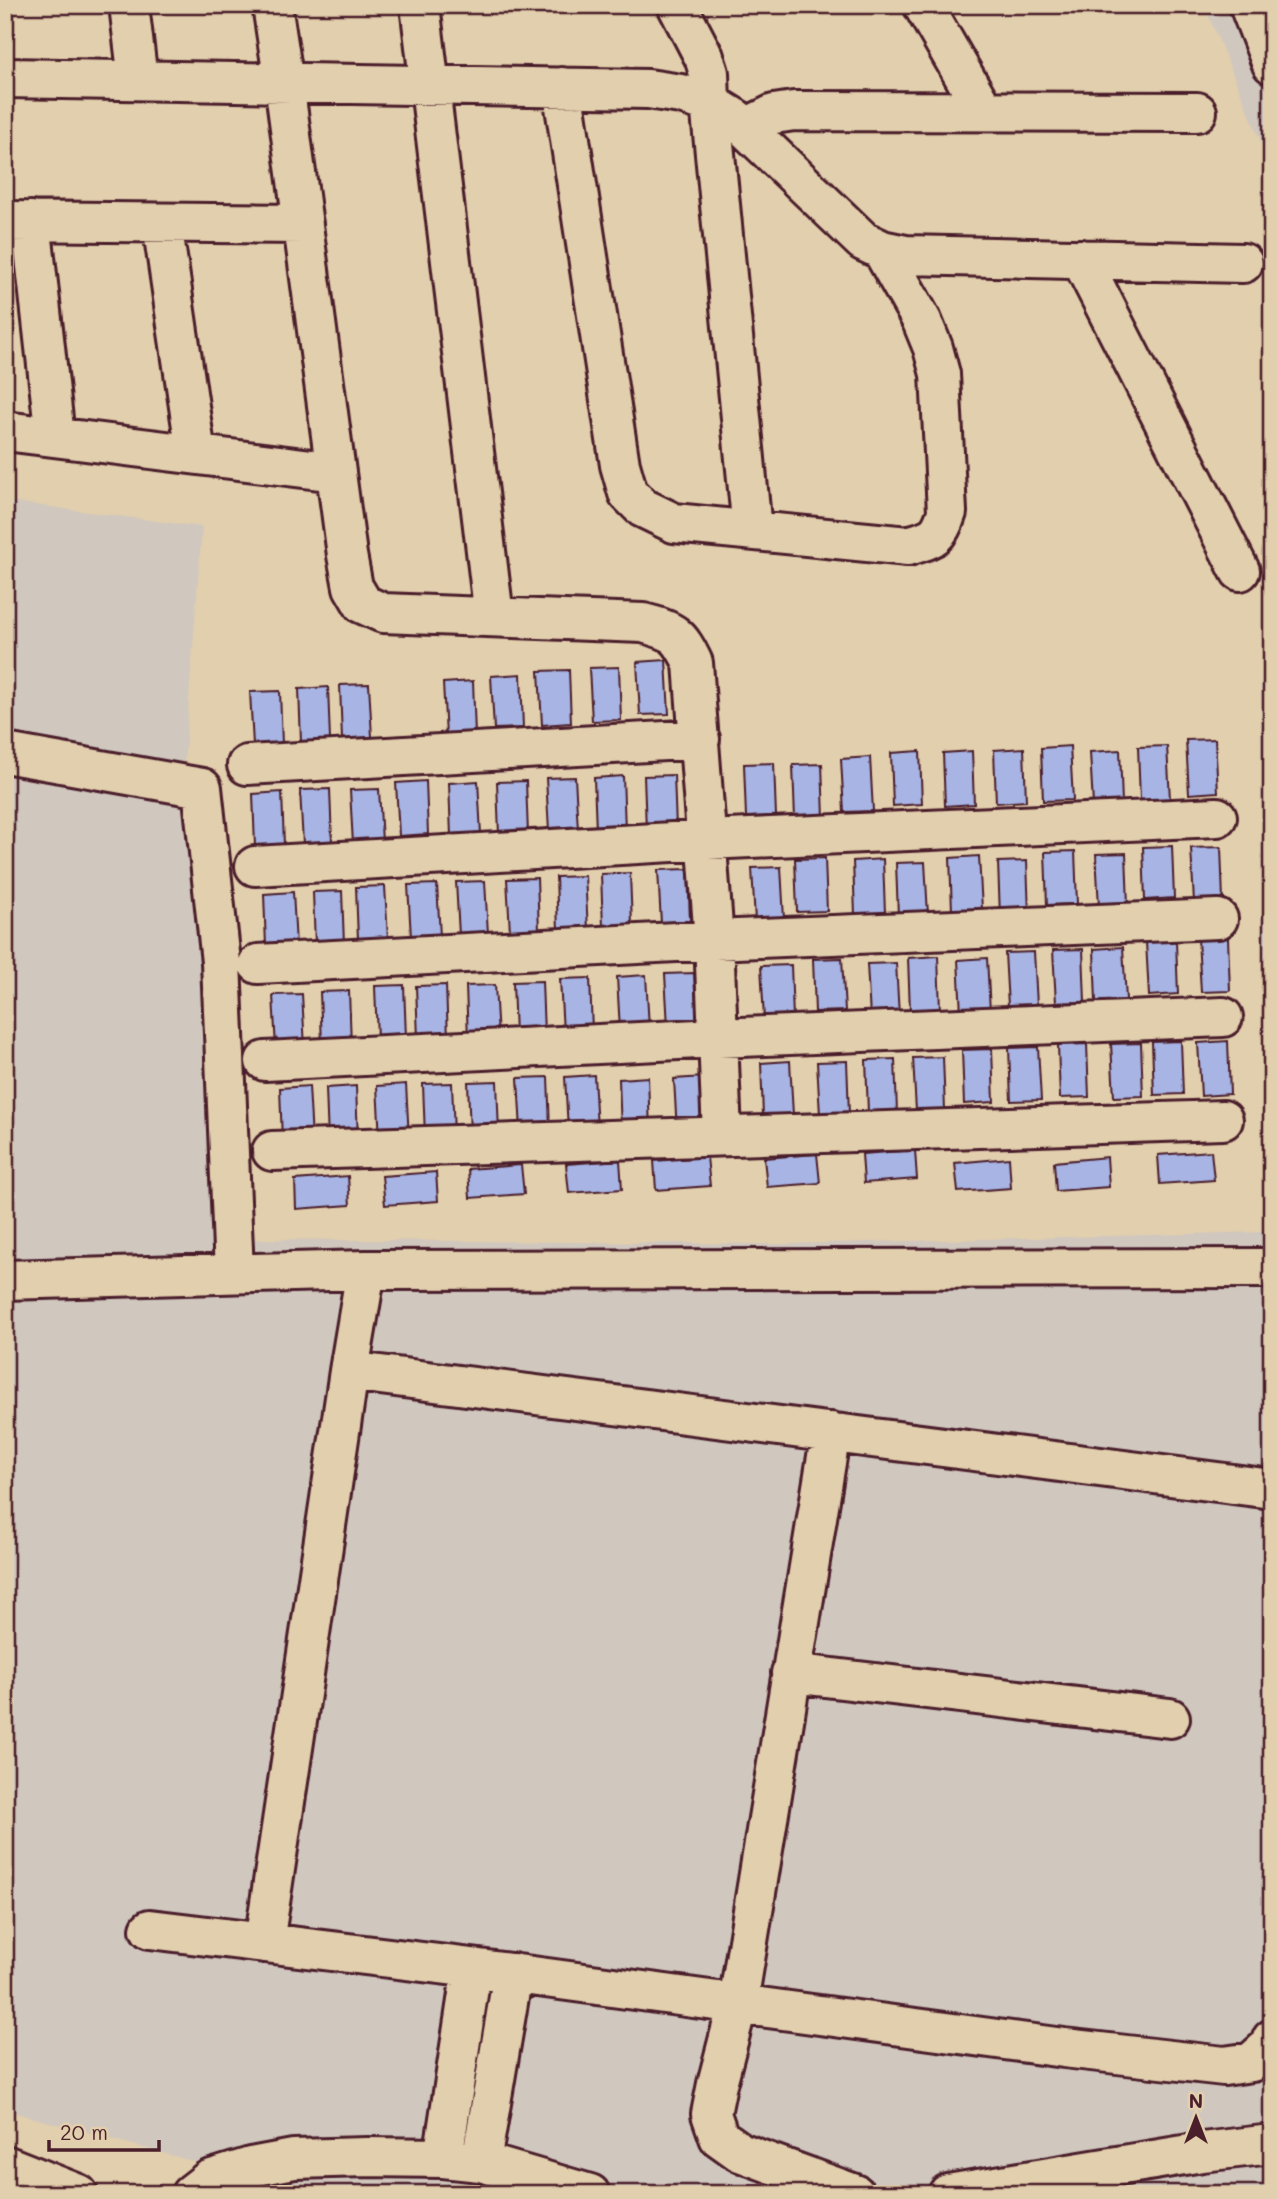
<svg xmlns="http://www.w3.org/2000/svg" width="1277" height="2199" viewBox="0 0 1277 2199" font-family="Mali,sans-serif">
<rect width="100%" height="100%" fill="#e2cfad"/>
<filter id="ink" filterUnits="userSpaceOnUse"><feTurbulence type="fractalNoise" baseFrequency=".0143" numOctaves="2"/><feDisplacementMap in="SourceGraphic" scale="14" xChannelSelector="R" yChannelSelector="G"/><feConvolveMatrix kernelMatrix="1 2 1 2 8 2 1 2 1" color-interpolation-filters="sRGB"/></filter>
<g filter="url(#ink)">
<!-- built -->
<path fill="#d0c7be" d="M1204,5h68v163z
M5,501l197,26 -19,252 64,460 534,5 485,-12 -5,-559 11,1v1520h-960l-307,-84z"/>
<!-- building -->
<path fill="#a7b4e4" stroke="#4a1f2b" stroke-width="2" d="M666,660l3,54 -29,1 -3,-53z
M619,667l2,53 -29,1 -3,-53z
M569,670l2,53 -29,2 -3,-54z
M521,674l2,54 -29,1 -3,-53z
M473,681l2,54 -29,1 -3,-53z
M369,684l3,53 -30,2 -2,-54z
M328,687l2,53 -29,2 -2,-53z
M280,691l2,53 -29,1 -3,-53z
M1215,739l3,53 -29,2 -3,-54z
M1070,746l3,54 -30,1 -2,-53z
M1167,746l3,53 -30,1 -2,-53z
M1024,748l2,53 -30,2 -2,-53z
M1120,750l2,53 -29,2 -3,-53z
M920,751l2,53 -29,2 -2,-53z
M972,751l2,53 -29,2 -2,-53z
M870,757l3,54 -29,1 -3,-53z
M774,763l2,53 -30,1 -2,-53z
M822,764l2,53 -29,2 -2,-54z
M674,775l2,53 -30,2 -2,-54z
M623,776l2,54 -29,1 -2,-53z
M575,777l3,53 -29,1 -3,-53z
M426,781l2,53 -29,2 -3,-53z
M478,781l3,53 -30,2 -2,-53z
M526,781l2,53 -29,1 -2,-53z
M330,789l2,53 -29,2 -3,-54z
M379,789l3,53 -29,2 -3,-54z
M282,792l2,53 -29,2 -2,-53z
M1172,846l2,52 -29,2 -2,-53z
M1221,847l2,53 -29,2 -3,-54z
M1075,851l2,53 -30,1 -2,-53z
M1126,853l2,53 -29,1 -3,-53z
M979,856l3,53 -30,2 -2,-53z
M825,858l2,53 -30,1 -2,-53z
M883,859l2,54 -30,1 -2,-53z
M1027,861l2,53 -29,2 -2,-54z
M925,862l3,53 -30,1 -2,-53z
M781,867l3,52 -29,2 -3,-53z
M688,869l2,53 -29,1 -3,-53z
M630,873l2,52 -29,2 -2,-53z
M585,876l3,53 -30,1 -2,-53z
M537,878l2,53 -29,1 -3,-53z
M485,881l3,53 -29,1 -3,-53z
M437,884l3,52 -29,2 -3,-53z
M385,886l3,53 -30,1 -2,-53z
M342,891l2,53 -29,1 -2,-53z
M293,892l3,53 -30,1 -2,-52z
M1228,938l2,53 -29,1 -3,-53z
M1176,941l2,53 -29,2 -3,-54z
M1123,947l3,53 -30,2 -2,-53z
M1083,949l2,53 -29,1 -3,-53z
M1034,952l3,53 -29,1 -3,-53z
M938,956l2,54 -30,1 -2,-53z
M842,958l3,53 -30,1 -2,-53z
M987,958l3,53 -29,2 -3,-53z
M896,963l3,53 -29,1 -3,-53z
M791,965l2,53 -29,1 -3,-53z
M694,973l3,53 -29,1 -3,-53z
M646,975l3,53 -29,2 -3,-53z
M590,978l2,53 -29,1 -3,-53z
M542,981l2,53 -29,1 -2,-53z
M404,985l2,53 -29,1 -2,-53z
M446,985l2,53 -30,1 -2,-53z
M495,985l3,53 -30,1 -2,-53z
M349,991l2,53 -29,1 -2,-53z
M302,994l3,53 -29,1 -3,-53z
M1181,1041l2,53 -29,1 -2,-53z
M1228,1041l2,53 -29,2 -3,-53z
M1141,1043l2,53 -29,1 -3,-53z
M1087,1044l2,53 -29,1 -2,-53z
M1038,1047l3,53 -30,1 -2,-53z
M992,1049l2,53 -30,2 -2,-54z
M943,1057l2,53 -29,1 -3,-53z
M895,1059l2,53 -29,1 -2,-53z
M790,1061l3,54 -30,1 -2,-53z
M847,1061l2,53 -29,1 -3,-53z
M594,1075l3,54 -29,1 -3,-53z
M548,1077l2,52 -29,2 -3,-53z
M648,1077l2,53 -29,2 -2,-53z
M704,1077l2,53 -29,2 -3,-53z
M497,1081l2,53 -29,1 -2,-53z
M452,1083l2,52 -29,2 -2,-53z
M406,1084l3,54 -29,1 -3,-53z
M309,1086l3,53 -30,2 -2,-53z
M356,1086l2,54 -30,1 -2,-53z
M915,1150l2,29 -53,4 -2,-29z
M1211,1151l3,29 -54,4 -2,-29z
M817,1154l3,29 -53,4 -3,-29z
M707,1157l3,29 -54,4 -2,-29z
M1107,1157l2,30 -53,4 -2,-29z
M1009,1158l2,30 -53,4 -3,-29z
M620,1160l2,29 -53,4 -3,-29z
M521,1165l3,29 -54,4 -2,-29z
M436,1172l2,29 -53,4 -3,-29z
M348,1176l2,29 -54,4 -1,-29z"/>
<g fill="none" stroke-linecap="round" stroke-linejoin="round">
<!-- minor casing -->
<g stroke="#4a1f2b" stroke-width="44">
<path id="minor" d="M129,5l9,75
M272,5l12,78 63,472 6,32 10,17 20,9 260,10c31,8 36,11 50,40l21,277 8,195
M420,5l74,612
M677,5l27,52 5,16 1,30 42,427
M923,5l61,106
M1249,5l23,59
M5,78l643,11 33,5 29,9 26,16 127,122 19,9 24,5 337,8
M562,87l58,378 8,28 15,15 31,15 234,23c25,-8 31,-8 39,-34l-7,-138 -7,-26 -11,-27 -40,-71
M746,128l28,-14 20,-3 403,1
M5,221l298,3
M31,221l24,216
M162,223l34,231
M1081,259l159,312
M5,431l331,41
M5,753l197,35 19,174 13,311
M247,765l453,-26
M255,866l452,-26 510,-23
M258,964l456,-24 504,-21
M265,1061l453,-23 505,-21
M272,1151l951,-31
M5,1280l361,-10 906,-2
M349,1371l923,118
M831,1432l-93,571 -21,81 -6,30 8,23 21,15 115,42
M791,1673l379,45
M150,1929l322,39 592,80 160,18 28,-4 18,-16 2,-7
M264,1943l85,-572 17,-101
M443,2158l29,-190
M481,2162l32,-189
M191,2194l18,-14 42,-13 43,-8 73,-2 76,1 38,4 109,32
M948,2194l254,-42 70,-8"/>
</g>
<!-- major casing -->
<g stroke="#4a1f2b" stroke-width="44">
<path id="major" d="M5,2165l73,29"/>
</g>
<!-- minor -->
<use href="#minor" stroke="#e2cfad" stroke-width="38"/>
<!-- major -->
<use href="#major" stroke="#e2cfad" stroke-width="38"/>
</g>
</g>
<!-- margin -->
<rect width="1277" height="2199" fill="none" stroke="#e2cfad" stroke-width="28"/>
<rect x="14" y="14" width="1249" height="2171" fill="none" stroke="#4a1f2b" stroke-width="2.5" filter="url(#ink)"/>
<!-- north arrow -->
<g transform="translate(1196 2118)" stroke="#e2cfad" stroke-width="5" paint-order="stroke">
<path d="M0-5L12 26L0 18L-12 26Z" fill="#4a1f2b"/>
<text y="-10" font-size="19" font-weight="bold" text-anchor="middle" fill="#4a1f2b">N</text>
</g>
<!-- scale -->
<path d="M49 2140v10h110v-10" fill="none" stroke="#4a1f2b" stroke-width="3.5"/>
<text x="60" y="2140" font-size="21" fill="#4a1f2b" stroke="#e2cfad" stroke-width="5" paint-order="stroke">20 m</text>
</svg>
